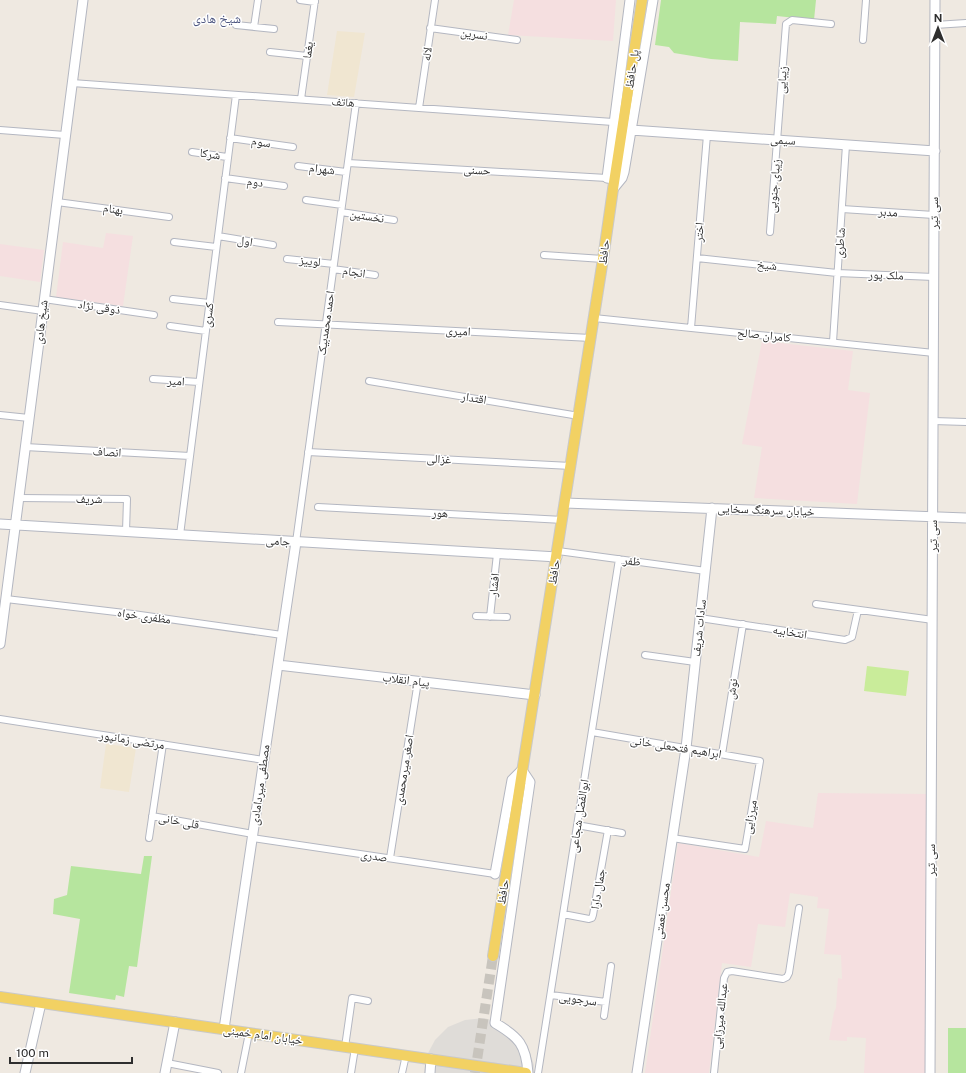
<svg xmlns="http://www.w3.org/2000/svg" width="966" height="1073" viewBox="0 0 966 1073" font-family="'Public Sans','Noto Naskh Arabic',sans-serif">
<rect width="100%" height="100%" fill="#efe9e1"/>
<!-- education -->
<path fill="#f0e6d1" d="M337,31l28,2 -11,64 -27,-2z
M106,744l30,4 -7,44 -29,-4z"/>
<!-- medical -->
<path fill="#f5dfe0" d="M514,0h102l-3,41 -105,-6z
M106,233l27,3 -10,70 -67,-9 7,-55 40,6z
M0,244l44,6 -4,32 -40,-6z
M762,341l91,10 -5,39 22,3 -13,111 -103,-6 8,-51 -20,-3z
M818,793l113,1 -5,279h-62l2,-35 -19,-1v4l-18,-1 5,-28 2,-4 2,-30 4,1 -1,-24 -17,-1 5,-45 -12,-1 1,-11 -28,-4 -5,34 -27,-3 -7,43 -29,-4 -13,110h-64l33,-230 81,14 7,-36 47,7z"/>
<!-- green -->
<path fill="#b6e59e" d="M661,0h155l-2,20 -37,-4 -1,8 -36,-2 -2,39 -27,-2 -37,-6 -5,-6 -14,-2z
M144,856h8l-15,111 -8,-1 -5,31 -8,-2 -1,5 -46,-7 11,-74 -27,-5 1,-15 13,-4 4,-29 70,8z
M948,1028h18v45h-18z"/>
<!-- pitch -->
<path fill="#c9ec9a" d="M867,666l42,5 -3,25 -42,-5z"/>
<!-- plaza -->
<path fill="#dfdcd8" d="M484,1018l18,5 15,10 11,15 6,17v8h-110l2,-16 9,-17 13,-13 17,-7z"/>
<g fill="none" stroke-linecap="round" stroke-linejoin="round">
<!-- primary-tunnel -->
<path stroke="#c8c4bd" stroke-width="10" stroke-dasharray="10 5" stroke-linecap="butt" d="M475,1073l18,-117"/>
<!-- street casing -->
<g stroke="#b4b7c1" stroke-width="8">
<path id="street" d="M300,0l15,2
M236,25l38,4
M935,25l31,-2
M254,27l4,-27
M430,28l87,12
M863,40l3,-40
M270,52l37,4
M72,83l541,39
M301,99l14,-99
M419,108l16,-108
M0,130l65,5
M230,138l63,9
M192,152l35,5
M348,163l259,15
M298,166l48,6
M225,178l59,8
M306,200l36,5
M57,202l112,15
M842,209l92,6
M341,212l53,8
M770,232l16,-208 6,-4 39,4
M218,236l55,9
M174,242l42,5
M544,255l59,4
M697,258l140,15 97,4
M287,259l47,5
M333,269l42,6
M44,299l110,16
M173,299l36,4
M0,305l43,6
M594,318l340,35
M278,322l313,16
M170,326l36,5
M691,328l16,-193
M833,342l13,-197
M153,379l46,3
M369,381l210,35
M0,415l29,3
M933,421l33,1
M25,447l165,9
M308,452l263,14
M19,498l108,1 -1,33
M318,507l245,13
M180,535l56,-440
M296,542l60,-439
M558,551l148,20
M6,599l127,15 149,21
M816,604l117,16
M476,616l31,1
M490,617l7,-63
M700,618l145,22 7,-3 6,-27
M645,655l50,7
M0,719l264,41
M592,732l168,29 -15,88 -73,-11
M722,754l21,-130
M152,816l101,18
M577,825l45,8
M149,838l14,-94
M252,838l243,36
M390,858l28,-177
M563,914l26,5 3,-1 1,-3 15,-85
M551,995l55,7
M604,1016l7,-50
M345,1047l7,-49 16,3
M167,1063l51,10
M241,1073l8,-40
M351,1073l4,-25
M402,1073l4,-18
M538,1073l81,-514
M714,1073l10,-95 3,-6 5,-1 51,8 4,-2 2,-4 10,-65"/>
</g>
<!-- secondary casing -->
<g stroke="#b4b7c1" stroke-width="11">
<path id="secondary" d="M631,130l304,21
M614,179l-7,-1 23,-178
M613,189l9,-11 2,-6 29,-172
M565,503l401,15
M0,524l557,33
M0,644l83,-644
M278,665l257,30
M495,874l17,-94 10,-10 8,12 -35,241c24,14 31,22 33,50
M224,1029l72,-487
M25,1073l16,-70
M165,1073l10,-51
M430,1073l1,-14
M637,1073l49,-325 26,-240
M930,1073l5,-1073"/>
</g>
<!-- primary casing -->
<g stroke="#c9c9c9" stroke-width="12">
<path id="primary" d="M493,956l110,-697 10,-70 29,-189
M0,997l526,76"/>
</g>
<!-- street -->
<use href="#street" stroke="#fff" stroke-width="6"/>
<!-- secondary -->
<use href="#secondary" stroke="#fff" stroke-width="9"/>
<!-- primary -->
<use href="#primary" stroke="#f2d163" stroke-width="10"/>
</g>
<g text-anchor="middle" stroke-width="3" stroke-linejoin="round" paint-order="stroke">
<!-- street labels -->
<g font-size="12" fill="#2e2e2e" stroke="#fff">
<text transform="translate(474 34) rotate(8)" y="4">نسرین</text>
<text transform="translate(308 50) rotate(-82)" y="4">یغما</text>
<text transform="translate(427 54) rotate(-82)" y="4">لاله</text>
<text transform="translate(632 69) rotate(-81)" y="4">پل حافظ</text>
<text transform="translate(782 80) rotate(-86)" y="4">زیبایی</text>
<text transform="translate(343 102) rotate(4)" y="4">هاتف</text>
<text transform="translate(783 140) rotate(4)" y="4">سیمی</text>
<text transform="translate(261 142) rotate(8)" y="4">سوم</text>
<text transform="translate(210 154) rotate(8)" y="4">شرکا</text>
<text transform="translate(322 169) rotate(7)" y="4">شهرام</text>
<text transform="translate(477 170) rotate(3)" y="4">حسنی</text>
<text transform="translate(255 182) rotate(7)" y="4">دوم</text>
<text transform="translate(774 186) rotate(-85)" y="4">زیبای جنوبی</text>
<text transform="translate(113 209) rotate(8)" y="4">بهنام</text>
<text transform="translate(888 212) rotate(4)" y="4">مدبر</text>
<text transform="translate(934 213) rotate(-90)" y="4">سی تیر</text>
<text transform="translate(367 216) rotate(9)" y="4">نخستین</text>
<text transform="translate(699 232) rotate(-85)" y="4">اختر</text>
<text transform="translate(245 241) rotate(9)" y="4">اول</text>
<text transform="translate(840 243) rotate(-86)" y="4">شاطری</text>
<text transform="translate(604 252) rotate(-83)" y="4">حافظ</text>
<text transform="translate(310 261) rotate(6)" y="4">لوییز</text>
<text transform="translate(767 265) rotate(6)" y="4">شیخ</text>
<text transform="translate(354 272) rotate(8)" y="4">انجام</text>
<text transform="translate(886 275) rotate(2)" y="4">ملک پور</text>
<text transform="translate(99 307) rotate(8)" y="4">ذوقی نژاد</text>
<text transform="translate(208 315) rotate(-83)" y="4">کسری</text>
<text transform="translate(41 322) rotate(-83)" y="4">شیخ هادی</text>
<text transform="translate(326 323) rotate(-82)" y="4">احمد محمدبیک</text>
<text transform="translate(458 331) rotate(3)" y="4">امیری</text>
<text transform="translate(764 335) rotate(6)" y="4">کامران صالح</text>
<text transform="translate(176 381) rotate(4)" y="4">امیر</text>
<text transform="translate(474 398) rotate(9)" y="4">اقتدار</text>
<text transform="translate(107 452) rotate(3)" y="4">انصاف</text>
<text transform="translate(439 459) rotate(3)" y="4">غزالی</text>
<text x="89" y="503">شریف</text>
<text transform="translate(766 510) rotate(2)" y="4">خیابان سرهنگ سخایی</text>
<text transform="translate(440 513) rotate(3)" y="4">هور</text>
<text transform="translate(933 536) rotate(-90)" y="4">سی تیر</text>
<text transform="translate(278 541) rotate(3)" y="4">جامی</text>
<text transform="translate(632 561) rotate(8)" y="4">ظفر</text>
<text transform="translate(554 572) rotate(-81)" y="4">حافظ</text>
<text transform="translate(494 585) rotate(-84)" y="4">افشار</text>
<text transform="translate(144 616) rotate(8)" y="4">مظفری خواه</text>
<text transform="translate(699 628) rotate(-84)" y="4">سادات شریف</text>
<text transform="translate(790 632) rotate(9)" y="4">انتخابیه</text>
<text transform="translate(406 680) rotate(7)" y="4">پیام انقلاب</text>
<text transform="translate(732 689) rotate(-81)" y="4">نوش</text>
<text transform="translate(132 740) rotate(9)" y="4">مرتضی زمانپور</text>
<text transform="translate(676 747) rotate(9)" y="4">ابراهیم فتحعلی خانی</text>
<text transform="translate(404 770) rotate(-81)" y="4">اصغر میرمحمدی</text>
<text transform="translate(260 785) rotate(-82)" y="4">مصطفی میردامادی</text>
<text transform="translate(579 816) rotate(-81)" y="4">ابوالفضل شجاعی</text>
<text transform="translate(750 817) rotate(-80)" y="4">میرزایی</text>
<text transform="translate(179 821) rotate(11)" y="4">قلی خانی</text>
<text transform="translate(374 856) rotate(8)" y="4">صدری</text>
<text transform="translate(931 860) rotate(-90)" y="4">سی تیر</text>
<text transform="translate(598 889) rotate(-81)" y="4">جمال دارا</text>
<text transform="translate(503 892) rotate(-81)" y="4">حافظ</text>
<text transform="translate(662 911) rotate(-82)" y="4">محسن نعمتی</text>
<text transform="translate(578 999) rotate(8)" y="4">سرجویی</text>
<text transform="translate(720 1016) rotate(-84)" y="4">عبدالله میرزایی</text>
<text transform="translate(263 1035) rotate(8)" y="4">خیابان امام خمینی</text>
</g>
<!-- neighbourhood labels -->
<g font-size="13" fill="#4d5680" stroke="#fff">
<text x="217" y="23">شیخ هادی</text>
</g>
</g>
<!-- north arrow -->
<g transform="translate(938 28)" stroke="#ffffff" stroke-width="3" paint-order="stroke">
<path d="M0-3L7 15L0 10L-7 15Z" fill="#2e2e2e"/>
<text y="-6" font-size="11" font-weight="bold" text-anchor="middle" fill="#2e2e2e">N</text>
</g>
<!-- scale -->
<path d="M10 1057v6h122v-6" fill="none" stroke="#2e2e2e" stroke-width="2"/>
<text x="16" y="1057" font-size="12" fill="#2e2e2e" stroke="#ffffff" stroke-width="3" paint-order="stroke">100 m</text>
</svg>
